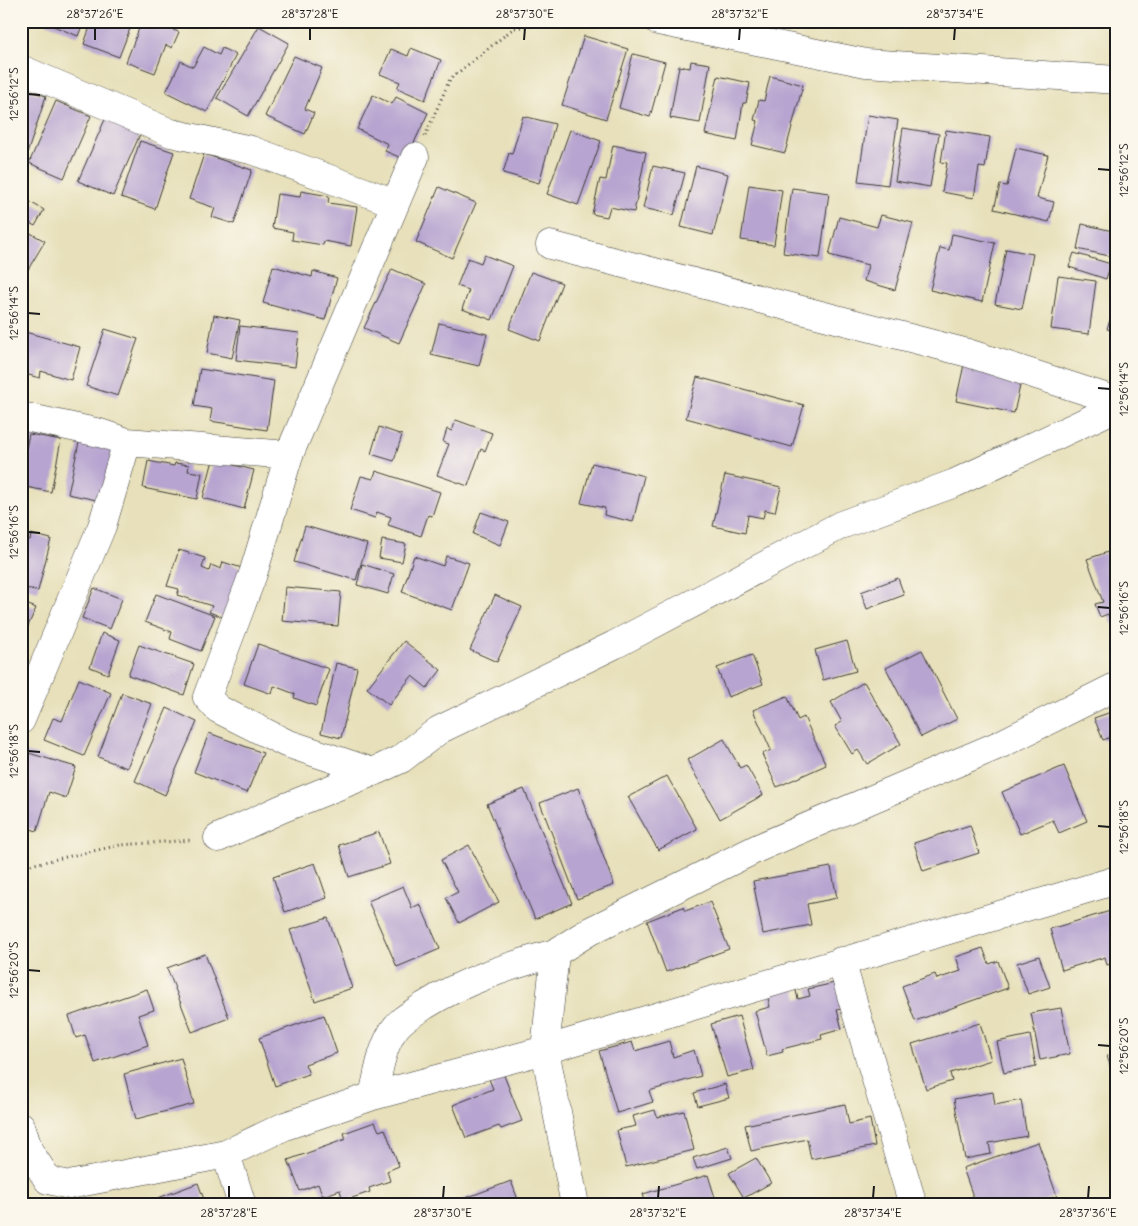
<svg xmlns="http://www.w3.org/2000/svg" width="1138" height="1226" viewBox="0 0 1138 1226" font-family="Delius,sans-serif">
<rect width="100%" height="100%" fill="#fbf7ec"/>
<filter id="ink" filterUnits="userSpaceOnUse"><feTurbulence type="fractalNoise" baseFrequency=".02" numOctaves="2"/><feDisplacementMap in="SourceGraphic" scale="10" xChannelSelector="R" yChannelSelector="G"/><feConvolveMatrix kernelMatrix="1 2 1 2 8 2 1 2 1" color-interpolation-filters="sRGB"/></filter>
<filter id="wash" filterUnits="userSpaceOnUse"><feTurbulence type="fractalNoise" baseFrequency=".0096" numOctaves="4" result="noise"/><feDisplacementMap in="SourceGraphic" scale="20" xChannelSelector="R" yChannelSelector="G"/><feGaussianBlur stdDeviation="1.12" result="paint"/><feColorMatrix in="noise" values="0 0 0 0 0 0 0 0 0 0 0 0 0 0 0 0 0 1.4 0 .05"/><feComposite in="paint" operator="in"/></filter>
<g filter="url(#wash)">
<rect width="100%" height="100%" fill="#e7e0ba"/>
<g id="blocks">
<!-- building -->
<path fill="#b7a4d0" d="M46,21h38l-6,15 -32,-13z
M92,21h41l-14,36 -35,-13z
M142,21h34l-3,9 6,2 -7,16 -6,-3 -11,28 -29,-11z
M259,26l30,17 -41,73 -31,-18z
M584,36l44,13 -22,70 -44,-14z
M204,47l15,8 3,-7 14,7 -29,57 -41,-20 15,-31 12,6z
M411,48l30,12 -16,40 -28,-12 3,-6 -20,-8 11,-25 17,7z
M633,54l32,8 -15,55 -31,-9z
M294,56l28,12 -17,41 9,4 -9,21 -40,-18z
M691,61l19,3 -10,59 -30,-5 9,-52 11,2z
M718,76l32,7 -4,20h-3l-6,38 -32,-7z
M770,76l33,9 -18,68 -33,-8 6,-24 -4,-1 5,-20 5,1z
M21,88l25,8 -20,61 -5,-2z
M373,95l19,9 4,-7 32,16 -22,47 -21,-9 3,-7 -31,-15z
M56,101l35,15 -27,62 -35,-15z
M868,115l30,5 -10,65 -30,-4z
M523,116l32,8 -16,59 -36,-10 6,-20 3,1z
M106,117l35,15 -28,64 -35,-15z
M903,128l36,6 -9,53 -35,-6z
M570,130l31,11 -23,64 -31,-11z
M946,130l44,7 -5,31 -6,-1 -5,31 -32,-6 5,-29 -6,-1z
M140,141l34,11 -19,57 -34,-12z
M613,145l33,7 -12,60 -24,-5 -3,10 -15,-3 8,-35 6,1z
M1016,148l32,7 -11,43 17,4 -5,20 -55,-13 6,-24 7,1z
M204,154l48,16 -18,54 -22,-7 3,-9 -26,-9z
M653,166l32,7 -11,42 -31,-7z
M696,166l32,8 -15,61 -32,-8z
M749,185l33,5 -8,55 -33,-5z
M439,187l37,16 -24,55 -36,-16z
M792,188l37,5 -9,65 -37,-5z
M301,191l28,5 -1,7 29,4 -6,39 -27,-5 -1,4 -31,-5 1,-8 -21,-4 5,-34 23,3z
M21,197l23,13 -9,16 -14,-8z
M881,215l32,8 -18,67 -31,-9 4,-16 -39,-10 10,-38 38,10z
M1082,224l35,8 -3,25 -37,-8z
M21,228l24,13 -22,37 -2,-1z
M952,234l43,9 -13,59 -52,-12 10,-42 9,2z
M1006,249l27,5 -11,55 -27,-5z
M1074,253l37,11 -5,15 -37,-12z
M484,255l29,11 -21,54 -30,-11 7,-19 -12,-4 11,-28 13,5z
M273,266l39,11 1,-6 24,7 -12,42 -62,-17z
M392,269l34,15 -27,59 -35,-15z
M531,272l31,11 -22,58 -31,-12z
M1058,276l38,5 -7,53 -38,-5z
M1117,299v33l-10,-3z
M214,315l26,5 -8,38 -25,-5z
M439,323l48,11 -8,32 -48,-11z
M240,326l59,7 -4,34 -59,-7z
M105,329l33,10 -20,57 -32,-10z
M25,332l55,15 -9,33 -30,-9 -1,7 -19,-5v-29z
M965,360l58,12 -9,41 -58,-12z
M200,369l74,12 -7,49 -57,-9 2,-12 -18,-3z
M697,377l107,28 -12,42 -106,-29z
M456,420l36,13 -7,18 -4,-2 -13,37 -31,-11 12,-31 -6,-2 4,-13 5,2z
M379,427l23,8 -8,26 -23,-7z
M29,434l32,6 -10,52 -30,-6v-13z
M79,442l39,8 -17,51 -33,-7z
M213,460l41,10 -10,39 -41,-11z
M148,461l26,5 1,-3 14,2 -1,6 14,2 -5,26 -54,-11z
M592,463l52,13 -11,46 -29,-7 1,-7 -24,-5z
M376,471l64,21 -8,24 -4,-1 -7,21 -33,-11 3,-8 -14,-5 -2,6 -25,-8 11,-34 12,3z
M725,475l56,12 -6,25 -10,-2 -2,8 -15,-3 -3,18 -32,-7z
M481,512l28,10 -9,23 -27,-11z
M305,526l62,18 -11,36 -62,-18z
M31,534l20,5 -13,52 -17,-4v-49l9,2z
M382,540l24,4 -4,18 -23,-4z
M1117,549v73l-5,2 -4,-10 -8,3 -5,-13 8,-2 -16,-43z
M179,550l26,8 -3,10 7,3 2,-6 10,4 2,-7 22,7 -17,50 -19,-7 3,-6 -35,-11 2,-6 -12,-3z
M414,556l29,10 3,-10 23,7 -17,47 -50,-18z
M362,564l32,10 -6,20 -31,-9z
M898,578l6,17 -37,14 -6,-17z
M285,587l56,5 -3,34 -56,-5z
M94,588l28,11 -12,30 -28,-11z
M156,594l59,22 -14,35 -31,-12 2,-7 -27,-10z
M495,595l27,12 -25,55 -27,-12z
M21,602l15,6 -12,27 -3,-1z
M102,633l18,7 -12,34 -18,-7z
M404,641l37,29 -14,18 -15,-12 -23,29 -22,-17z
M847,641l9,30 -33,9 -8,-30z
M258,644l71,25 -13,37 -22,-8 1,-4 -21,-8 -2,8 -28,-10z
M139,645l55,19 -10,31 -56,-20z
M922,650l35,69 -36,18 -35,-69z
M752,655l11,29 -35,13 -11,-29z
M336,663l21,5 -16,70 -20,-5z
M79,679l32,14 -27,63 -40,-16 9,-22 9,3z
M864,682l37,62 -34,20 -9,-14 -6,4 -17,-28 7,-4 -11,-20z
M122,693l30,11 -25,64 -29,-11z
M787,696l11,24 6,-3 22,48 -49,22 -15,-33 9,-4 -18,-40z
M167,708l30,14 -32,73 -30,-14z
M1117,710v25l-14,5 -9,-22z
M209,733l54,20 -16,40 -53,-21z
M724,739l16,29 6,-3 17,30 -43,24 -33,-59z
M25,752l51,15 -10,31 -17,-6 -12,39 -16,-5v-61z
M1064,766l23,55 -28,12 -6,-13 -33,14 -18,-42z
M667,776l30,53 -39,21 -30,-53z
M578,788l36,97 -37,14 -37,-96z
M524,789l48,114 -37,16 -48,-115z
M970,825l9,28 -56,18 -9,-28z
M379,832l11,32 -41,13 -10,-32z
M469,845l30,57 -40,21 -13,-25 12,-6 -17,-32z
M315,863l12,35 -42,14 -12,-35z
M831,867l6,31 -30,6 4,21 -48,9 -10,-53z
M403,886l9,22 8,-4 20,45 -43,18 -29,-66z
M710,902l19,47 -63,23 -19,-51 36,-14 2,4z
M1117,909v53l-10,3 -2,-8 -43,13 -12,-41z
M328,918l24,70 -37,13 -25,-71z
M983,948l6,16 9,-3 10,27 -93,33 -13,-35 33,-12 2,5 24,-8 -5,-14z
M205,954l24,64 -37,14 -25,-64z
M1039,956l11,31 -22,7 -11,-31z
M839,982l6,26 -8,2 5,19 -21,6 1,4 -40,10 1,3 -16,4 -12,-45 15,-4 -4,-17 28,-7 4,16 12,-3 -2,-7z
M147,989l7,21 -16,5 10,30 -53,18 -10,-28 -9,3 -7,-22z
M1061,1008l9,46 -30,6 -9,-47z
M324,1015l13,38 -32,11 4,10 -34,12 -16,-48z
M739,1016l15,54 -27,7 -16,-53z
M980,1023l11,37 -41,13 2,8 -26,8 -14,-45z
M1030,1035l6,31 -32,7 -7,-31z
M669,1041l4,16 21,-7 7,26 -52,15 4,11 -36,11 -18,-62 33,-9 3,9z
M1117,1053v31h-1l-9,-28z
M181,1058l13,46 -58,15 -12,-45z
M503,1073l19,48 -21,8 -2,-3 -33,12 -13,-33 40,-16 -4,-10z
M725,1084l4,14 -31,8 -4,-13z
M993,1092l2,13 26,-5 6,36 -38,7 2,11 -26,5 -11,-60z
M845,1104l4,20 21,-5 5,27 -64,13 -4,-20 -56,12 -6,-26z
M655,1110l2,7 27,-6 10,39 -68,17 -9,-37 19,-4 -3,-10z
M375,1122l4,9 6,-2 14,37 -12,5 3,10 -21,7 1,4 -27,9 -3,-11 -17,6 -5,-12 -18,7 -12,-31 58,-21 -2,-6z
M1038,1142l19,54 -26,9h-55l-13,-37z
M728,1147l4,11 -35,11 -4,-11z
M756,1158l15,25 -27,15 -15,-25z
M708,1175l9,29 -71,1 -3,-11z
M511,1181l9,24h-73z
M198,1183l8,22h-60l-1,-2z"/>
</g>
</g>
<g filter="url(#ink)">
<use href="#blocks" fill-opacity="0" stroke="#3a3934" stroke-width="1"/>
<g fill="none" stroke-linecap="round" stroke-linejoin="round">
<!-- minor casing -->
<g stroke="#3a3934" stroke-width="29">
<path id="minor" d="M658,21l208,42 251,17
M21,69l150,64 80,17 144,53
M550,245l418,108 149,48
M21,416l79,17 27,9 162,13 126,-298
M289,455l-36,119 -46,123 11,12 68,34 87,29 28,-13 38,-29 175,-85 227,-120 114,-42 162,-76
M21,720l81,-194 25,-84
M218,838l63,-29 92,-37
M841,961l72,244
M373,1096c5,-21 8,-45 19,-63 7,-13 20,-19 32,-27 41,-26 85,-40 131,-53
M21,1126l8,25 19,29 21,5 157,-31
M242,1205l-16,-51 59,-28 88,-30 172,-46 572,-170
M575,1205l-30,-155 10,-97 35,-22 168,-83 243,-104 116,-58"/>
</g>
<!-- path -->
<path stroke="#3a3934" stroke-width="3" stroke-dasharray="1 4" stroke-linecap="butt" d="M425,136l25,-57 64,-51 53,-7
M21,867l99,-22 73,-5"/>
<!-- minor -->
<use href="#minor" stroke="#fff" stroke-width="28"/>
</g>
</g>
<!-- ticks -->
<path fill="none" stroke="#1c1c1c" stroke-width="2" d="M95,40v-12M310,40v-12M524,40l1,-12M739,40l1,-12M954,40l1,-12M28,94l12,1M1098,169l12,1M28,313l12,1M1098,388l12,1M28,532l12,1M1098,607l12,1M28,751l12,1M1098,826l12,1M28,970l12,1M1098,1045l12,1M229,1198v-12M443,1198l1,-12M658,1198l1,-12M873,1198l1,-12M1088,1198l1,-12"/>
<!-- margin -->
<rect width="1138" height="1226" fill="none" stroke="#fbf7ec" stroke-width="55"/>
<rect x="28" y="28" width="1082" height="1170" fill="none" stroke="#1c1c1c" stroke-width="2"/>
<g font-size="12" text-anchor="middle" fill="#1c1c1c">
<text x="95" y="18">28°37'26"E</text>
<text x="310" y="18">28°37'28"E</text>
<text x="525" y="18">28°37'30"E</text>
<text x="740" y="18">28°37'32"E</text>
<text x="955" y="18">28°37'34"E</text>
<text transform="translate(14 94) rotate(-90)" y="4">12°56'12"S</text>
<text transform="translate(1124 170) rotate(-90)" y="4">12°56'12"S</text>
<text transform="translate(14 313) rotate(-90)" y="4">12°56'14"S</text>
<text transform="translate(1124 389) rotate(-90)" y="4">12°56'14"S</text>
<text transform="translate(14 532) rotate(-90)" y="4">12°56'16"S</text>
<text transform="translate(1124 608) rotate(-90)" y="4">12°56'16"S</text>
<text transform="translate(14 751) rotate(-90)" y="4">12°56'18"S</text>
<text transform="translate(1124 827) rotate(-90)" y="4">12°56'18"S</text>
<text transform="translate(14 970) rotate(-90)" y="4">12°56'20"S</text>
<text transform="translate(1124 1046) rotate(-90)" y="4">12°56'20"S</text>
<text x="229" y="1217">28°37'28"E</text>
<text x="443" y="1217">28°37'30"E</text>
<text x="658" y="1217">28°37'32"E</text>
<text x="873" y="1217">28°37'34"E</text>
<text x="1088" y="1217">28°37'36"E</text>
</g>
</svg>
